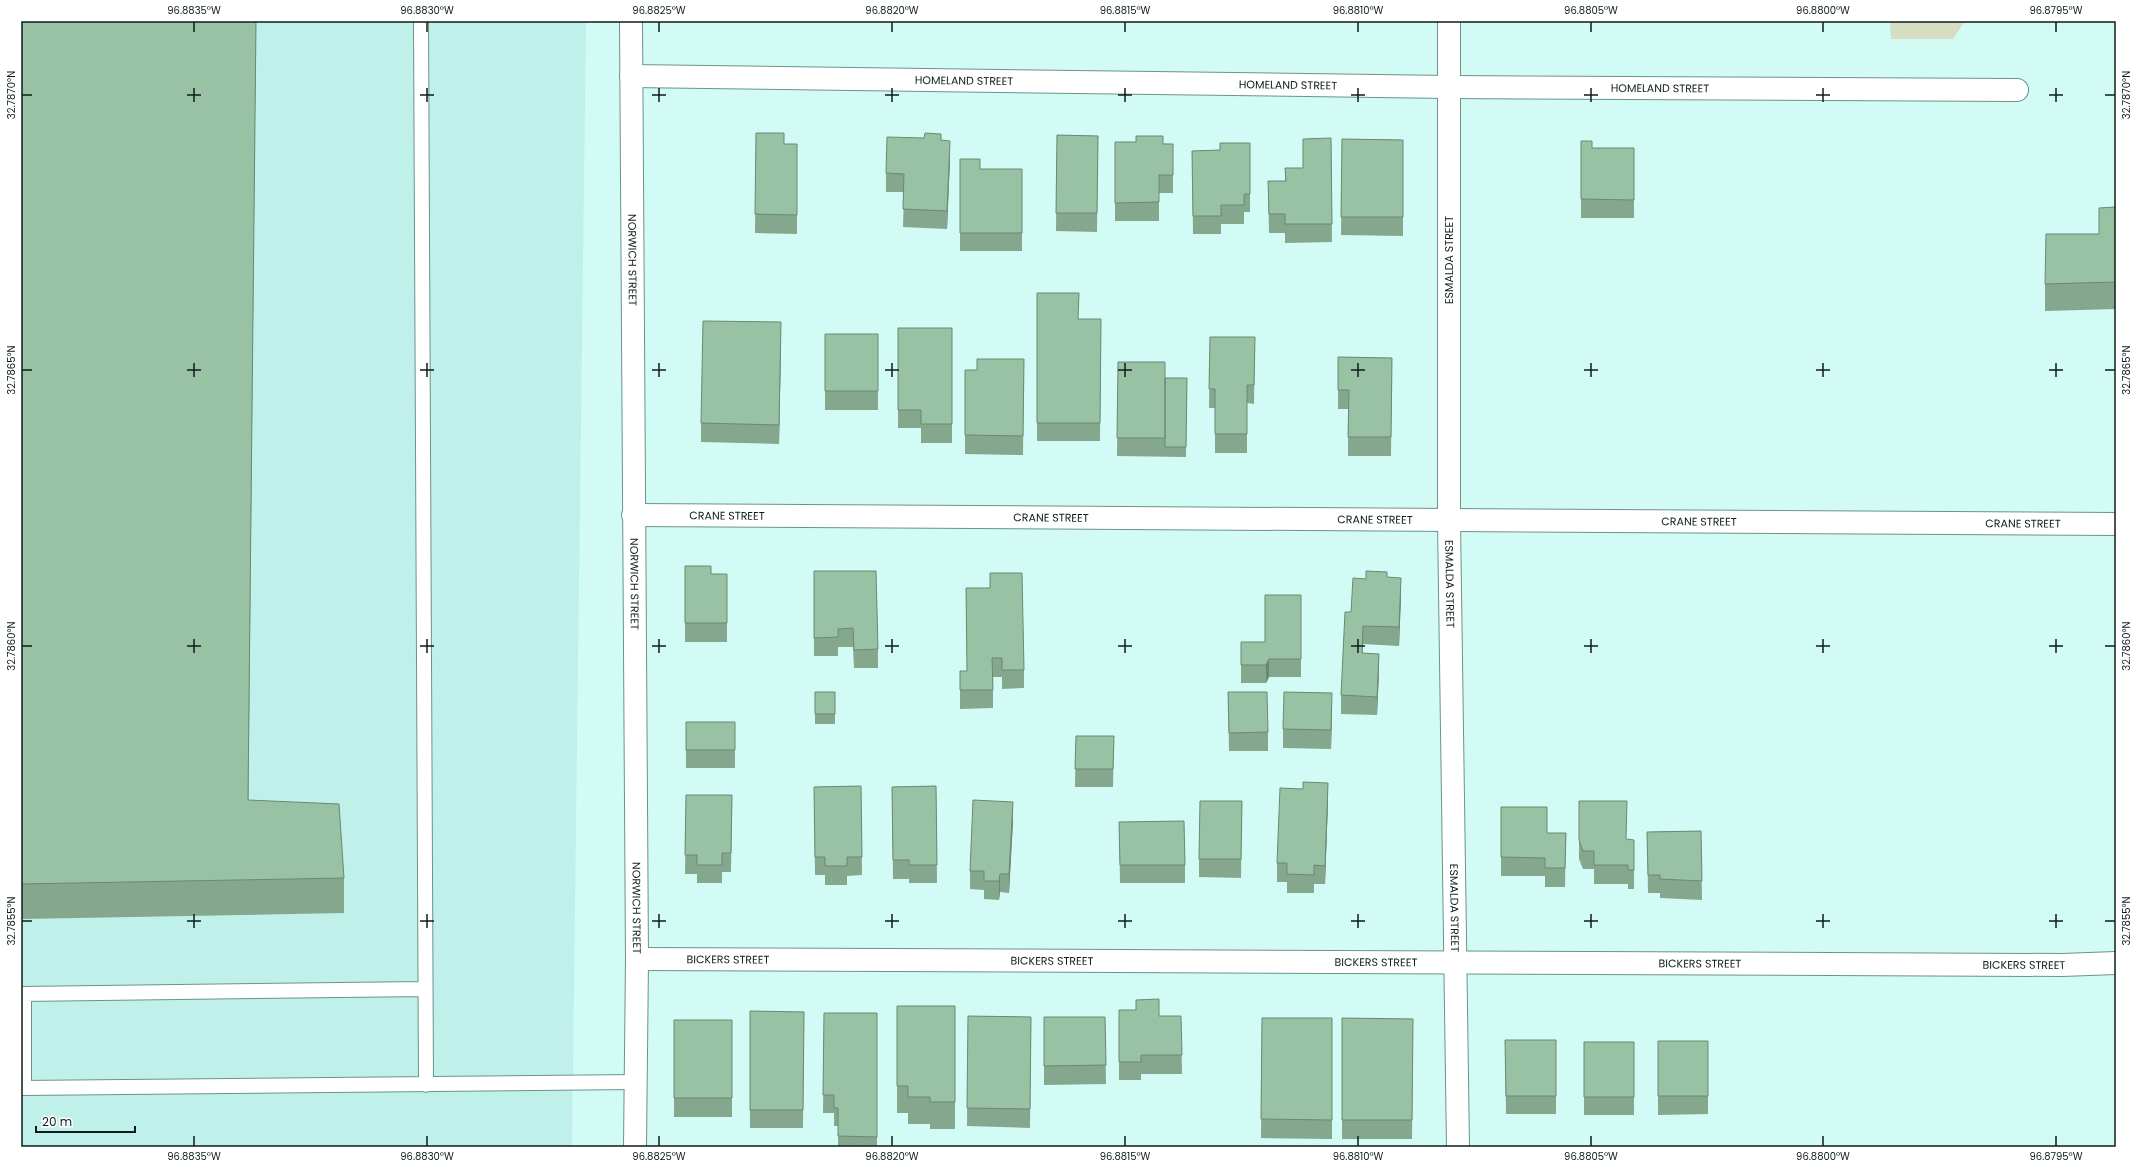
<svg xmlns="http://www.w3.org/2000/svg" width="2137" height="1168" viewBox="0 0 2137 1168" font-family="Poppins,sans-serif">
<rect width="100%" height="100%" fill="#d2fbf5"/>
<!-- built -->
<path fill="#bff1ea" d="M21,21h565l-14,1126h-551z"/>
<!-- green -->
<path fill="#d5dec3" d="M1890,21h75l-12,18h-62z"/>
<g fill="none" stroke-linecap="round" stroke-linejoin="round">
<!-- service casing -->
<g stroke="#6c928c" stroke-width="16">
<path id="service" d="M421,21l5,1064
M21,994l404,-5
M21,1088l615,-6
M24,1088v-94"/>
</g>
<!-- minor casing -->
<g stroke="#6c928c" stroke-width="24">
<g id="minor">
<path id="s1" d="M631,21l6,938 -2,188"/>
<path id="s2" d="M1449,21v500l9,626"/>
<path id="s3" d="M631,76l818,11 568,3"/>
<path id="s4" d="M633,515l1483,9"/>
<path id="s5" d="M637,959l1425,6 54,-2"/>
</g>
</g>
<!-- service -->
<use href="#service" stroke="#fff" stroke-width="14"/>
<!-- minor -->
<use href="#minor" stroke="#fff" stroke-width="22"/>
</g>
<!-- wall -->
<path fill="#84a78d" d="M21,21h235l-8,779 96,78v35l-323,6z
M756,133l28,11h13v90l-42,-1z
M1057,135l41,1 -1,96 -41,-1z
M1331,138l1,104 -47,1v-10h-16l-1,-52h17v-13h18z
M1342,139l61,1v96l-62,-1z
M941,140l9,19 -3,70 -44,-2 1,-35h-18v-19z
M1581,141l11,7h42v70h-53z
M1115,142l58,2v49h-14v28h-44z
M1250,143v69h-6v12h-23v10h-28l-1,-83 28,-1z
M960,159l20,10h42v82h-62z
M2116,207v102l-71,2v-27l54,-50v-26z
M1037,293l42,26h22l-1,122h-63z
M898,328h54v115h-31v-15h-23z
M825,334h53v76h-53z
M1210,337h45l-1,67 -7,-1v50h-32v-45h-6z
M781,340l-2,104 -78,-2v-19z
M1338,357l54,1 -1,98h-43v-47h-10z
M1024,359l-1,96 -58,-1v-84h12z
M1118,362l47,16h22l-1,79 -69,-1z
M685,566l26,8h16v68h-42z
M814,571l64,78v19h-24l-1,-21h-15v9h-24z
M1387,577l14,19 -2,50 -36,-2v9l16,19 -2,43 -36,-1v-19l10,-83 15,-33z
M966,588l58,82v18l-22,1v-12h-9v31l-33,1v-38h7z
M1301,595v82h-32l-3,6h-25v-41h24z
M815,692h20v32h-20z
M1228,692l40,40v19h-39z
M1332,712l-1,37 -48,-1v-19z
M686,722h49v46h-49z
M1076,736h38l-1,51h-38z
M861,786l1,89 -15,1v9h-22v-10h-10l-1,-88z
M936,786l1,97h-28v-4h-16l-1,-92z
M686,795h46l-1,77h-9v11h-25v-9h-12z
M1242,801l-1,77 -42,-1v-18z
M1328,801l-3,83h-11v9h-27v-11h-10v-19z
M1579,801l48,39h7v49h-6v-5h-34v-15h-11l-4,-10z
M1501,807l46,26h19l-1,54h-20v-11h-44z
M1013,821l-4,72 -9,-1 -1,8 -15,-1v-9l-14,-1v-18z
M1119,822l66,43v18h-65z
M1701,831l1,69 -42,-2v-5h-12l-1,-61z
M897,1006h58v123h-25v-5h-22v-11h-11z
M1119,1010l40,6h22l1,58h-41v6h-22z
M750,1011l54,1 -1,116h-53z
M824,1013h53v134h-39v-21h-4v-13h-11z
M968,1016l63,1 -1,111 -63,-2z
M1044,1017h61l1,67 -62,1z
M1262,1018h70v121l-71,-1z
M1342,1018l71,1 -1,120h-70z
M674,1020h58v97h-58z
M1505,1040h51v74h-50z
M1658,1041h50v73l-50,1z
M1584,1042h50v73h-50z"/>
<!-- shaded-wall -->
<path fill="#6b8873" d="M256,21l-8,814v-35z
M950,141v18l-3,70v-18z
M781,322v18l-2,104v-19z
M1401,578v18l-2,50v-19z
M1379,654v18l-2,43v-18z
M1269,659v18l-3,6v-18z
M1332,693v19l-1,37v-19z
M1328,783v18l-3,83v-18z
M1013,802v19l-4,72v-19z
M1000,874v18l-1,8v-19z"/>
<!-- building -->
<path fill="#99c2a4" stroke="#6b8873" d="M21,21h235l-8,779 91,4 5,74 -323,6z
M756,133h28v11h13v71l-42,-1z
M925,133l16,1v6l9,1 -3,70 -44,-2 1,-35 -18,-1 1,-36 37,1z
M1057,135l41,1 -1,77h-41z
M1136,136h27v8h10v31h-14v27l-44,1v-61h21z
M1331,138l1,86h-47v-10h-16l-1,-33h18l-1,-13h18v-29z
M1342,139l61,1v77h-62z
M1581,141h11v7h42v52l-53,-1z
M1220,143h30v51h-6v11h-23v11h-28l-1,-65 28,-1z
M960,159h20v10h42v64h-62z
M2116,207v75l-71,2 1,-50h53v-26z
M1037,293h42l-1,26h23l-1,104h-63z
M703,321l78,1 -2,103 -78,-2z
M898,328h54v96h-31v-14h-23z
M825,334h53v57h-53z
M1210,337h45l-1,48h-7v49h-32v-45h-6z
M1338,357l54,1 -1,79h-43l1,-47h-11z
M977,359h47l-1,77 -58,-1v-65h12z
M1118,362h47v76h-48z
M1165,378h22l-1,69h-21z
M685,566h26v8h16v49h-42z
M814,571h62l2,78 -24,1 -1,-22 -15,1v8l-24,1z
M1366,571l21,1v5l14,1 -2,49 -36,-1 -1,27 17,1 -2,43 -36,-2 4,-83h6l2,-34 13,1z
M990,573h32l2,97h-22v-12h-10l1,32h-33v-19h7l-1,-83h24z
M1265,595h36v64h-32l-3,6h-25v-23h24z
M815,692h20v22h-20z
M1228,692h39l1,40 -39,1z
M1284,692l48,1 -1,37 -48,-1z
M686,722h49v28h-49z
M1076,736h38l-1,33h-38z
M1303,782l25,1 -3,83 -11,-1v10l-27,-1v-11h-10l3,-75 23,1z
M861,786l1,71h-15v9h-22v-9h-10l-1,-70z
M936,786l1,79h-28v-5h-16l-1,-73z
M686,795h46l-1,58h-9v12h-25v-10h-12z
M973,800l40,2 -4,72h-9l-1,7h-15v-10h-14z
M1200,801h42l-1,58h-42z
M1579,801h48l-1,38 8,1v30h-6v-5h-34v-14h-11l-4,-11z
M1501,807h46v26h19l-1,35h-20v-10l-44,-1z
M1184,821l1,44h-65l-1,-43z
M1701,831l1,50 -42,-2v-4h-12l-1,-43z
M1159,999v17h22l1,39h-41v7h-22v-52h17v-10z
M897,1006h58v96h-25v-5h-22v-11h-11z
M750,1011l54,1 -1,98h-53z
M824,1013h53v124l-39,-1v-28h-4v-13h-11z
M968,1016l63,1 -1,92 -63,-1z
M1044,1017h61l1,48 -62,1z
M1262,1018h70v102l-71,-1z
M1342,1018l71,1 -1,101h-70z
M674,1020h58v78h-58z
M1505,1040h51v56h-50z
M1658,1041h50v55h-50z
M1584,1042h50v55h-50z"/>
<!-- ticks -->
<path fill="none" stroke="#0e1d1b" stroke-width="1.5" d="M194,22v10M427,22v10M659,22v10M892,22v10M1125,22v10M1358,22v10M1591,22v10M1823,22v10M2056,22v10M194,88v14M427,88v14M659,88v14M892,88v14M1125,88v14M1358,88v14M1591,88v14M1823,88v14M2056,88v14M22,95h10M187,95h14M420,95h14M652,95h14M885,95h14M1118,95h14M1351,95h14M1584,95h14M1816,95h14M2049,95h14M2105,95h10M194,363v14M427,363v14M659,363v14M892,363v14M1125,363v14M1358,363v14M1591,363v14M1823,363v14M2056,363v14M22,370h10M187,370h14M420,370h14M652,370h14M885,370h14M1118,370h14M1351,370h14M1584,370h14M1816,370h14M2049,370h14M2105,370h10M194,639v14M427,639v14M659,639v14M892,639v14M1125,639v14M1358,639v14M1591,639v14M1823,639v14M2056,639v14M22,646h10M187,646h14M420,646h14M652,646h14M885,646h14M1118,646h14M1351,646h14M1584,646h14M1816,646h14M2049,646h14M2105,646h10M194,914v14M427,914v14M659,914v14M892,914v14M1125,914v14M1358,914v14M1591,914v14M1823,914v14M2056,914v14M22,921h10M187,921h14M420,921h14M652,921h14M885,921h14M1118,921h14M1351,921h14M1584,921h14M1816,921h14M2049,921h14M2105,921h10M194,1136v10M427,1136v10M659,1136v10M892,1136v10M1125,1136v10M1358,1136v10M1591,1136v10M1823,1136v10M2056,1136v10"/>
<g text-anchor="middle" stroke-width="3" stroke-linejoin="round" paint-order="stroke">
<!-- street labels -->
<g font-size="11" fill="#0e1d1b" stroke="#fff">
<text dy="4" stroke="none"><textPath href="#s3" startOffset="333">HOMELAND STREET</textPath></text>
<text dy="4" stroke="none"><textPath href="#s3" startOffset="657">HOMELAND STREET</textPath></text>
<text dy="4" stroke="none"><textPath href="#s3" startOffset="1029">HOMELAND STREET</textPath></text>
<text dy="4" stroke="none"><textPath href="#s1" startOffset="239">NORWICH STREET</textPath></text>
<text transform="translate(1449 260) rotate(-90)" y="4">ESMALDA STREET</text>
<text dy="4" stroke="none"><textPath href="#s4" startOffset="94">CRANE STREET</textPath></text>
<text dy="4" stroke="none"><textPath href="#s4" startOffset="418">CRANE STREET</textPath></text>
<text dy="4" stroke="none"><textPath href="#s4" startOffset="742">CRANE STREET</textPath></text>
<text dy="4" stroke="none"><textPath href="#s4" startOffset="1066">CRANE STREET</textPath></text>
<text dy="4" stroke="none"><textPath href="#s4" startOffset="1390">CRANE STREET</textPath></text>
<text dy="4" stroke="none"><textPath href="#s1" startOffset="563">NORWICH STREET</textPath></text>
<text dy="4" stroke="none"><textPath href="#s2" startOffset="563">ESMALDA STREET</textPath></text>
<text dy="4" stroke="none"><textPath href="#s1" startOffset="887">NORWICH STREET</textPath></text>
<text dy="4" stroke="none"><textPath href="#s2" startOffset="887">ESMALDA STREET</textPath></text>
<text dy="4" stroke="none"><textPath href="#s5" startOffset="91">BICKERS STREET</textPath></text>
<text dy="4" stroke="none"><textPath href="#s5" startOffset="415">BICKERS STREET</textPath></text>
<text dy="4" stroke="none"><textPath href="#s5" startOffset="739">BICKERS STREET</textPath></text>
<text dy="4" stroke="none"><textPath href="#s5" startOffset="1063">BICKERS STREET</textPath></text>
<text dy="4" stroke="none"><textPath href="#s5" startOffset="1387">BICKERS STREET</textPath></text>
</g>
</g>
<!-- border -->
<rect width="2137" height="1168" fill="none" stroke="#ffffff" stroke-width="44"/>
<!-- scale -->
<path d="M36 1126v6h99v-6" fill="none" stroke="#0e1d1b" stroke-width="2"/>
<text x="42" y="1126" font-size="12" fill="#0e1d1b" stroke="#ffffff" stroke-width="3" paint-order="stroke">20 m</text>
<rect x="22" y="22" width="2093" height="1124" fill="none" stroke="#0e1d1b" stroke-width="1.5"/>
<g font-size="10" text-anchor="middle" fill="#0e1d1b">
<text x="194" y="14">96.8835°W</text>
<text x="427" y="14">96.8830°W</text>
<text x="659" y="14">96.8825°W</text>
<text x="892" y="14">96.8820°W</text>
<text x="1125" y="14">96.8815°W</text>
<text x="1358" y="14">96.8810°W</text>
<text x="1591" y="14">96.8805°W</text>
<text x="1823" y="14">96.8800°W</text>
<text x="2056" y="14">96.8795°W</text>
<text transform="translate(11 95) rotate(-90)" y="4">32.7870°N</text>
<text transform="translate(2126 95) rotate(-90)" y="4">32.7870°N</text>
<text transform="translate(11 370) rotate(-90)" y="4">32.7865°N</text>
<text transform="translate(2126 370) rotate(-90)" y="4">32.7865°N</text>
<text transform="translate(11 646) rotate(-90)" y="4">32.7860°N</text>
<text transform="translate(2126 646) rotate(-90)" y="4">32.7860°N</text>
<text transform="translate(11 921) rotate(-90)" y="4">32.7855°N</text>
<text transform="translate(2126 921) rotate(-90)" y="4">32.7855°N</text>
<text x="194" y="1160">96.8835°W</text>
<text x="427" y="1160">96.8830°W</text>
<text x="659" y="1160">96.8825°W</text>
<text x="892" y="1160">96.8820°W</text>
<text x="1125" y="1160">96.8815°W</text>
<text x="1358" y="1160">96.8810°W</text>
<text x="1591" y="1160">96.8805°W</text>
<text x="1823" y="1160">96.8800°W</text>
<text x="2056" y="1160">96.8795°W</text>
</g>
</svg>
